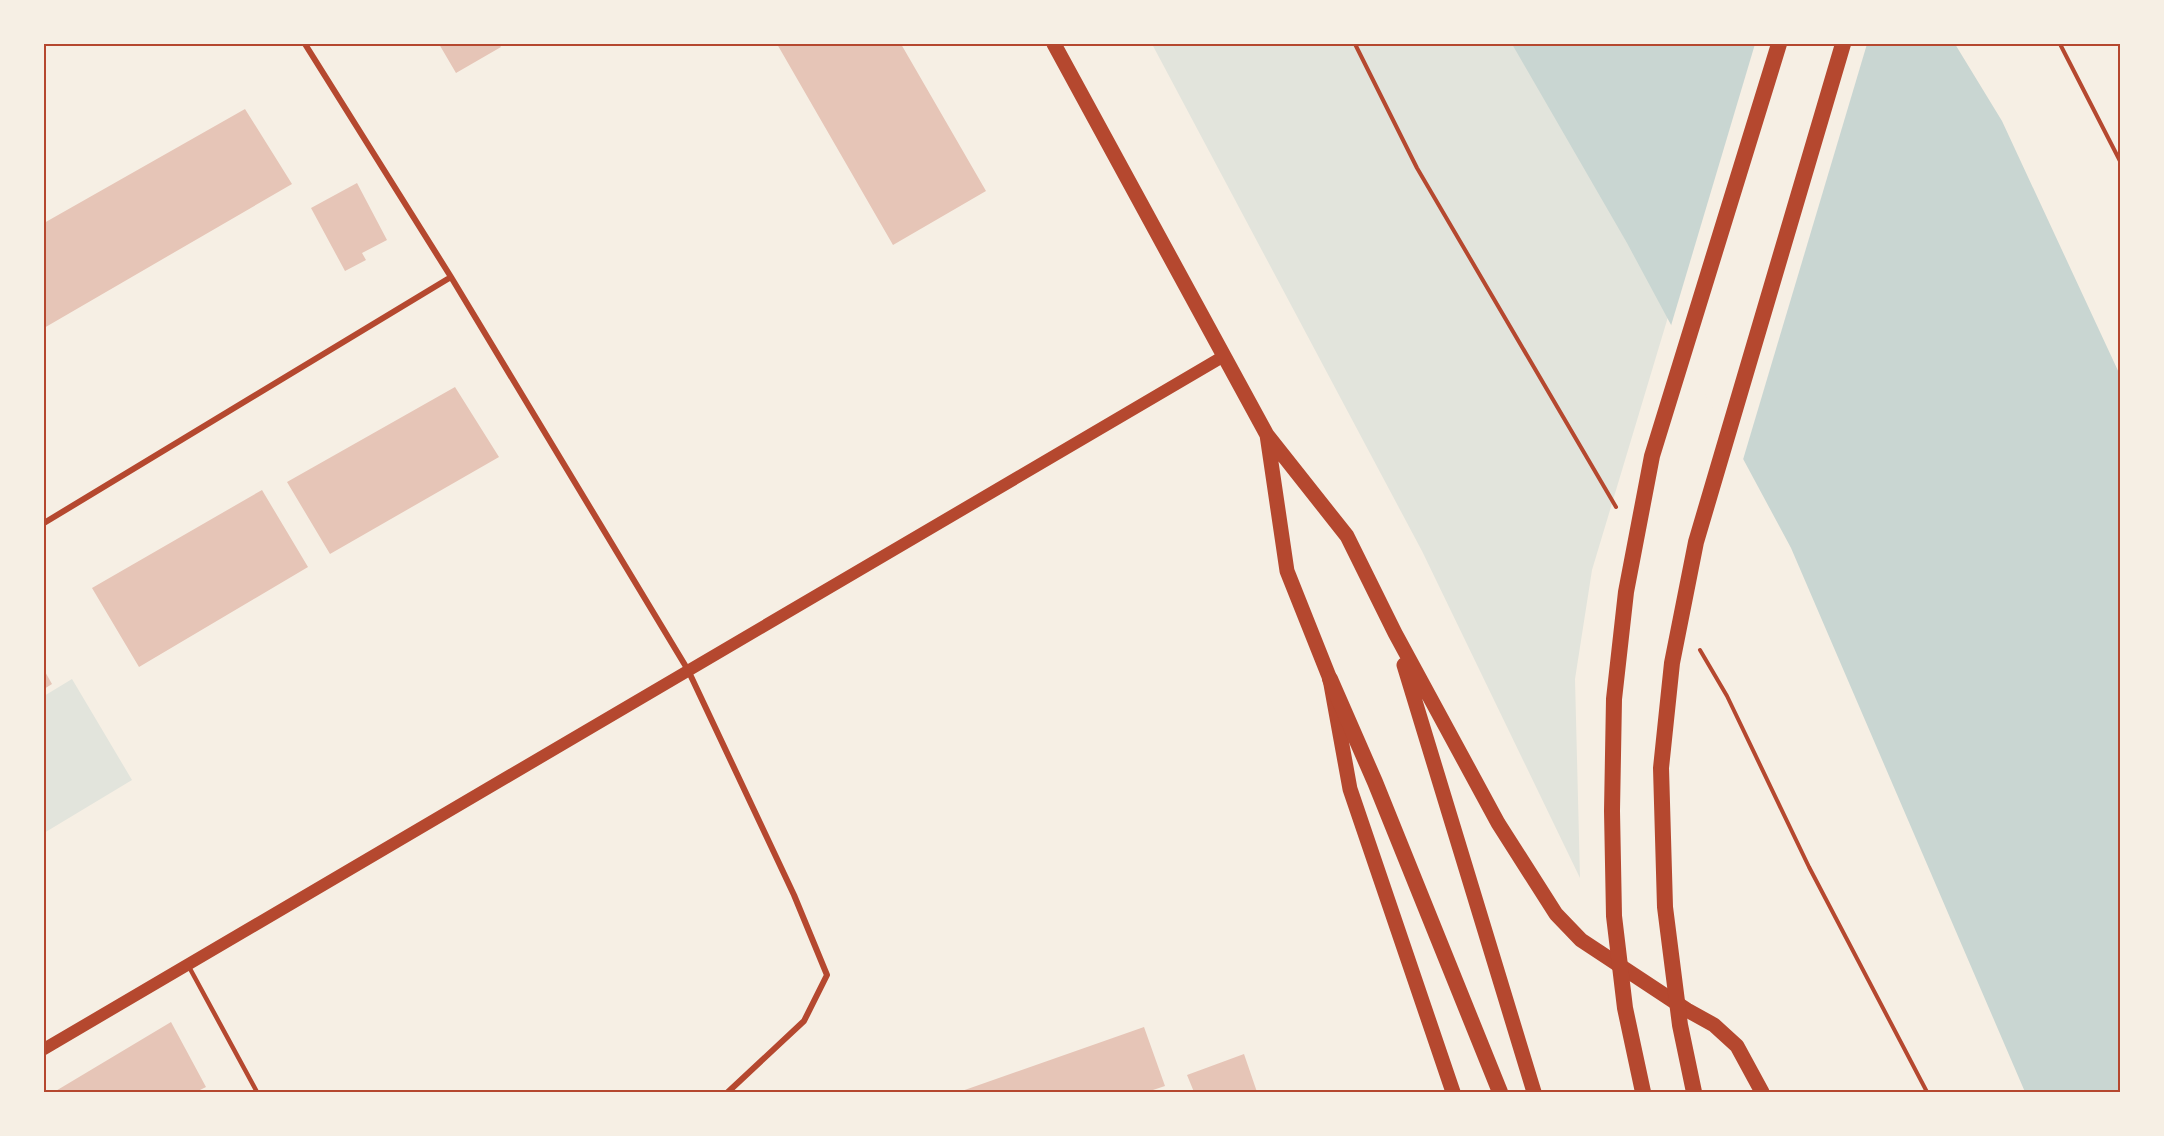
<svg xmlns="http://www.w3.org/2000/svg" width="2164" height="1136" viewBox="0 0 2164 1136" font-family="'Space Grotesk',sans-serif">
<rect width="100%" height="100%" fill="#f6efe4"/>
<!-- green -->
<path fill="#e2e4dc" d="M1152,44h598l-158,526 -17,109 5,199 -158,-327z
M72,679l60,101 -88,53v-137z"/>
<!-- water -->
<path fill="#c9d6d2" d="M1512,44h443l47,77 118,254v717h-95l-234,-544 -164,-305z"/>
<!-- pier -->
<path fill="#f6efe4" d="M1755,44h112l-125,419 -72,-134z"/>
<!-- building -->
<path fill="#e6c5b7" d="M439,44h60l2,3 -45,26z
M777,44h124l85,147 -93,54z
M245,109l47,75 -248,144v-105z
M357,183l30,57 -25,13 4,7 -21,11 -34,-63z
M455,387l44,70 -169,97 -43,-72z
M262,490l46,77 -169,100 -47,-79z
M44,670l8,14 -8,5z
M171,1022l35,65 -10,5h-142z
M1144,1027l21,59 -18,6h-188z
M1244,1054l13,38h-63l-7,-17z"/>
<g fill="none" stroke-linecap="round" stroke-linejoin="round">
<!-- path -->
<path stroke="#b5482f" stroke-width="4" d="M1355,44l62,124 199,339
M2060,44l60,117
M1700,650l27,46 82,171 118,225"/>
<!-- service -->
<path stroke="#b5482f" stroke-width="4.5" d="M188,965l69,127"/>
<!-- minor -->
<path stroke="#b5482f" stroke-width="6" d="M305,44l146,233 237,393 106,225 33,80 -23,46 -76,71
M44,523l407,-246"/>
<!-- secondary -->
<path stroke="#b5482f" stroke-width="12" d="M44,1049l1180,-693"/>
<!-- primary -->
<path stroke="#b5482f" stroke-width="15" d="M1054,44l213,391 80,101 48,97 103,190 58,91 25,26 106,70 27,15 23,21 25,46
M1267,435l20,136 43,108 20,110 103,303
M1404,665l130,427"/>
<!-- trunk -->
<path stroke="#b5482f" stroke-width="16" d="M1330,679l45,103 125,310
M1643,1092l-18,-84 -11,-92 -2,-105 2,-112 12,-107 26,-136 127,-412
M1694,1092l-14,-67 -15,-118 -4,-139 11,-105 24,-121 147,-498"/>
</g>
<!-- border -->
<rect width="2164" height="1136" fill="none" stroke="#f6efe4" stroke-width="90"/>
<rect x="45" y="45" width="2074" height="1046" fill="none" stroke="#b5482f" stroke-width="2"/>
</svg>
